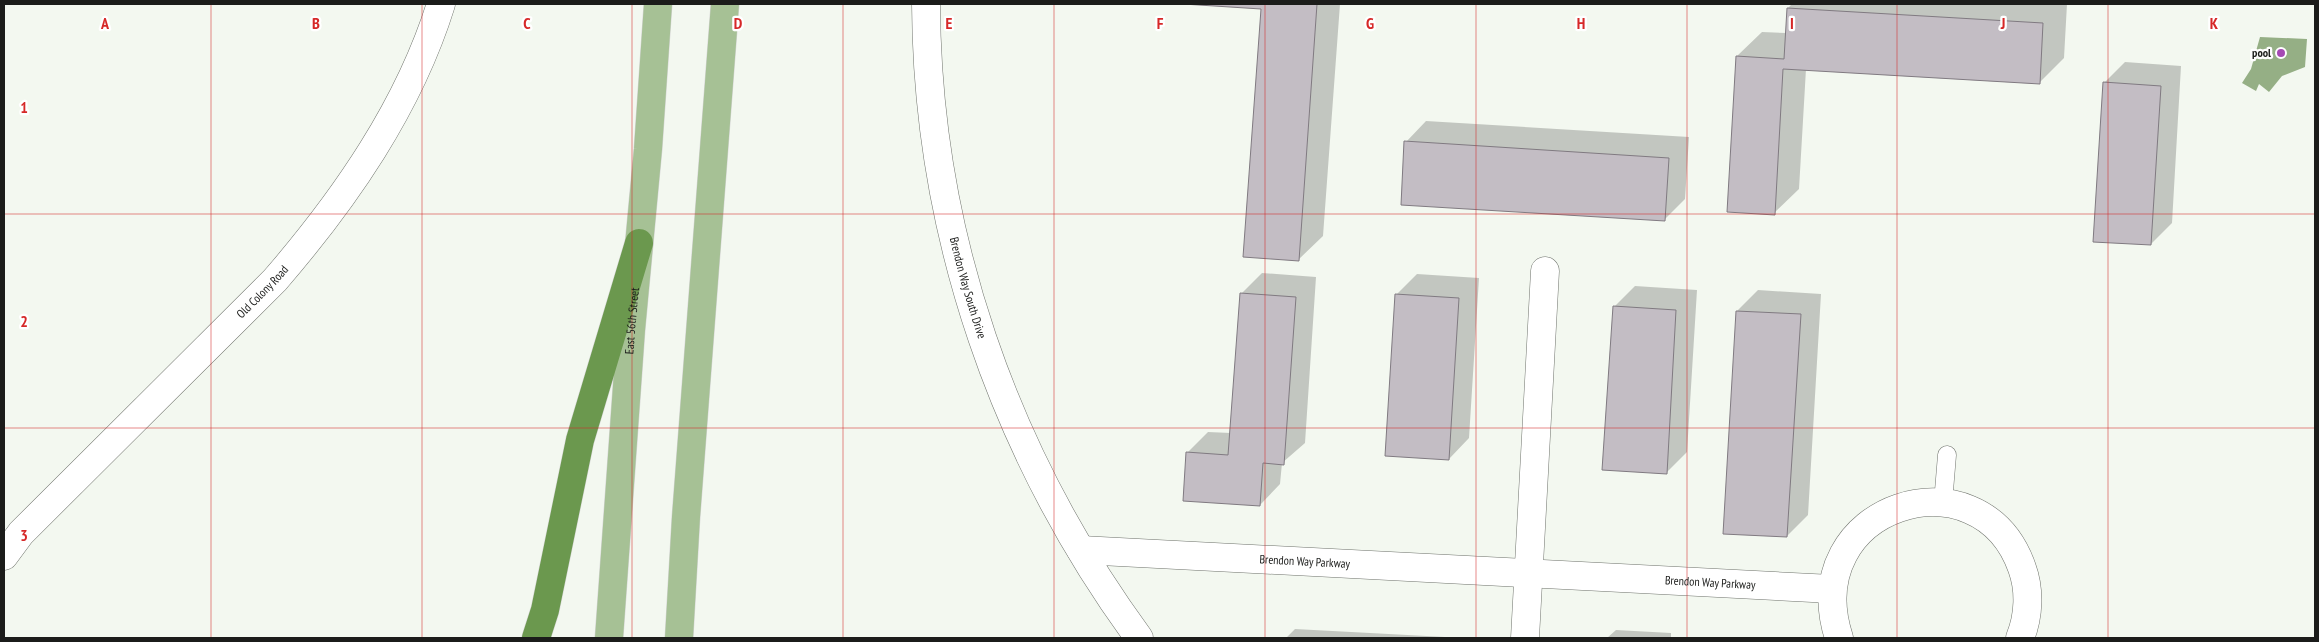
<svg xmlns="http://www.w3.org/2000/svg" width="2319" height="642" viewBox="0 0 2319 642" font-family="'PT Sans Narrow',sans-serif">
<rect width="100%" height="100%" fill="#f3f8f0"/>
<!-- water -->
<path fill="#95af85" d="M2260,37l47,2 -2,28 -23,9 -13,16 -10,-8 -3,7 -14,-8 9,-14z"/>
<!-- shadow -->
<path fill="#0003" d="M1201,4h139l-17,232 -25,24 -36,-252z
M1792,4h275l-3,54 -25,25 -233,-14 -7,120 -25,24 -37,-157 25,-24 25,1 1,-25z
M2125,62l56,4 -9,157 -21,21 -47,-161z
M1426,121l263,16 -4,62 -21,21 -258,-78z
M1262,273l54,4 -11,166 -23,20 -2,21 -20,21 -73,-52 21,-21 23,1 10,-139z
M1417,274l62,4 -10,160 -20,21 -53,-164z
M1635,286l62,4 -10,162 -21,21 -52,-166z
M1758,290l63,4 -13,221 -21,21 -50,-225z
M1295,629l169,9h-178z
M1616,630l55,3v5h-64z"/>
<!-- building -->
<path fill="#c3bdc4" stroke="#807a81" d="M1183,4h134l-18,257 -56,-4 18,-248z
M1787,8l256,15 -3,61 -257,-15 -8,146 -48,-3 9,-156 48,3z
M2103,82l58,4 -10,159 -58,-3z
M1404,141l265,17 -4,63 -264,-16z
M1240,293l56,4 -12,168 -21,-2 -3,43 -77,-5 3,-49 42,3z
M1395,294l64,4 -10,162 -64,-4z
M1613,306l63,4 -9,164 -65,-4z
M1736,311l65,3 -14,223 -64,-3z"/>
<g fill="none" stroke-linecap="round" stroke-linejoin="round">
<!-- service casing -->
<g stroke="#6f736c" stroke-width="19">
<path id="service" d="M1943,503l4,-48"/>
</g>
<!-- minor casing -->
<g stroke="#6f736c" stroke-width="29">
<g id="minor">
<path id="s1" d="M926,4c1,229 78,450 213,634"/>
<path id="s2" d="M1081,550l751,39"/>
<path id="s3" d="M4,556l17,-23 254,-253c70,-81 134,-173 166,-276"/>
<path d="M1525,638l20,-367"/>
<path d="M1839,638c-43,-133 141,-190 183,-70 8,22 7,48 -2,70"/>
</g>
</g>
<!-- primary casing -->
<g stroke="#d6d6d6" stroke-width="29">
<g id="primary">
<path id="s4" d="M609,638l22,-308 17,-181 10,-145"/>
<path d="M679,638l7,-121 39,-513"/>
</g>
</g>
<!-- motorway casing -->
<g stroke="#d6d6d6" stroke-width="29">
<path id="motorway" d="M536,638l9,-28 35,-170 59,-197"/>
</g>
<!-- service -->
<use href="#service" stroke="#fff" stroke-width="18"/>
<!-- minor -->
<use href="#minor" stroke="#fff" stroke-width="28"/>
<!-- primary -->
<use href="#primary" stroke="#a6c195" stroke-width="28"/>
<!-- motorway -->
<use href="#motorway" stroke="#6b984e" stroke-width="28"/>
</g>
<!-- grid -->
<path fill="none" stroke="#d62828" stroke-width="1" stroke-opacity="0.55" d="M211,4v634M422,4v634M632,4v634M843,4v634M1054,4v634M1265,4v634M1476,4v634M1687,4v634M1897,4v634M2108,4v634M4,214h2311M4,428h2311"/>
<!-- markers -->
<circle fill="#a549b4" stroke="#fff" stroke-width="2" cx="2281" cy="53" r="5"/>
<g text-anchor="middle" stroke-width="4.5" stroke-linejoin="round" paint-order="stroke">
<!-- poi labels -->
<g font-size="12" font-weight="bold" fill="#1b1c1a" stroke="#fff" text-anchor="end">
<text x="2271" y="57">pool</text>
</g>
<!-- street labels -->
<g font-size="12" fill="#1b1c1a" stroke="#fff">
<text dy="4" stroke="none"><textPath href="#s1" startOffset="288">Brendon Way South Drive</textPath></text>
<text dy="4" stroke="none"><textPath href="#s3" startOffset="370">Old Colony Road</textPath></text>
<text dy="4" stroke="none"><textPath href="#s4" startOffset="318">East 56th Street</textPath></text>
<text dy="4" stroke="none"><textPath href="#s2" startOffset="224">Brendon Way Parkway</textPath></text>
<text dy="4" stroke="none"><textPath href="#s2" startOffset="630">Brendon Way Parkway</textPath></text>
</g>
</g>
<g font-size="16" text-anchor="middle" font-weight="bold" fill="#d62828" stroke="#fff" stroke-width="4.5" stroke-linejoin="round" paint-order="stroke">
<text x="105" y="29">A</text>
<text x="316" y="29">B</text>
<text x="527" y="29">C</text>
<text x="738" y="29">D</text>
<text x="949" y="29">E</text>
<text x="1160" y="29">F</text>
<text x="1370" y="29">G</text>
<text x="1581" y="29">H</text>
<text x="1792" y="29">I</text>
<text x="2003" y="29">J</text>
<text x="2214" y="29">K</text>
<text x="24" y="113">1</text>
<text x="24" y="327">2</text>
<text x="24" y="541">3</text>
</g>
<!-- border -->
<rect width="2319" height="642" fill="none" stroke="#1b1c1a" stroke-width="10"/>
</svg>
